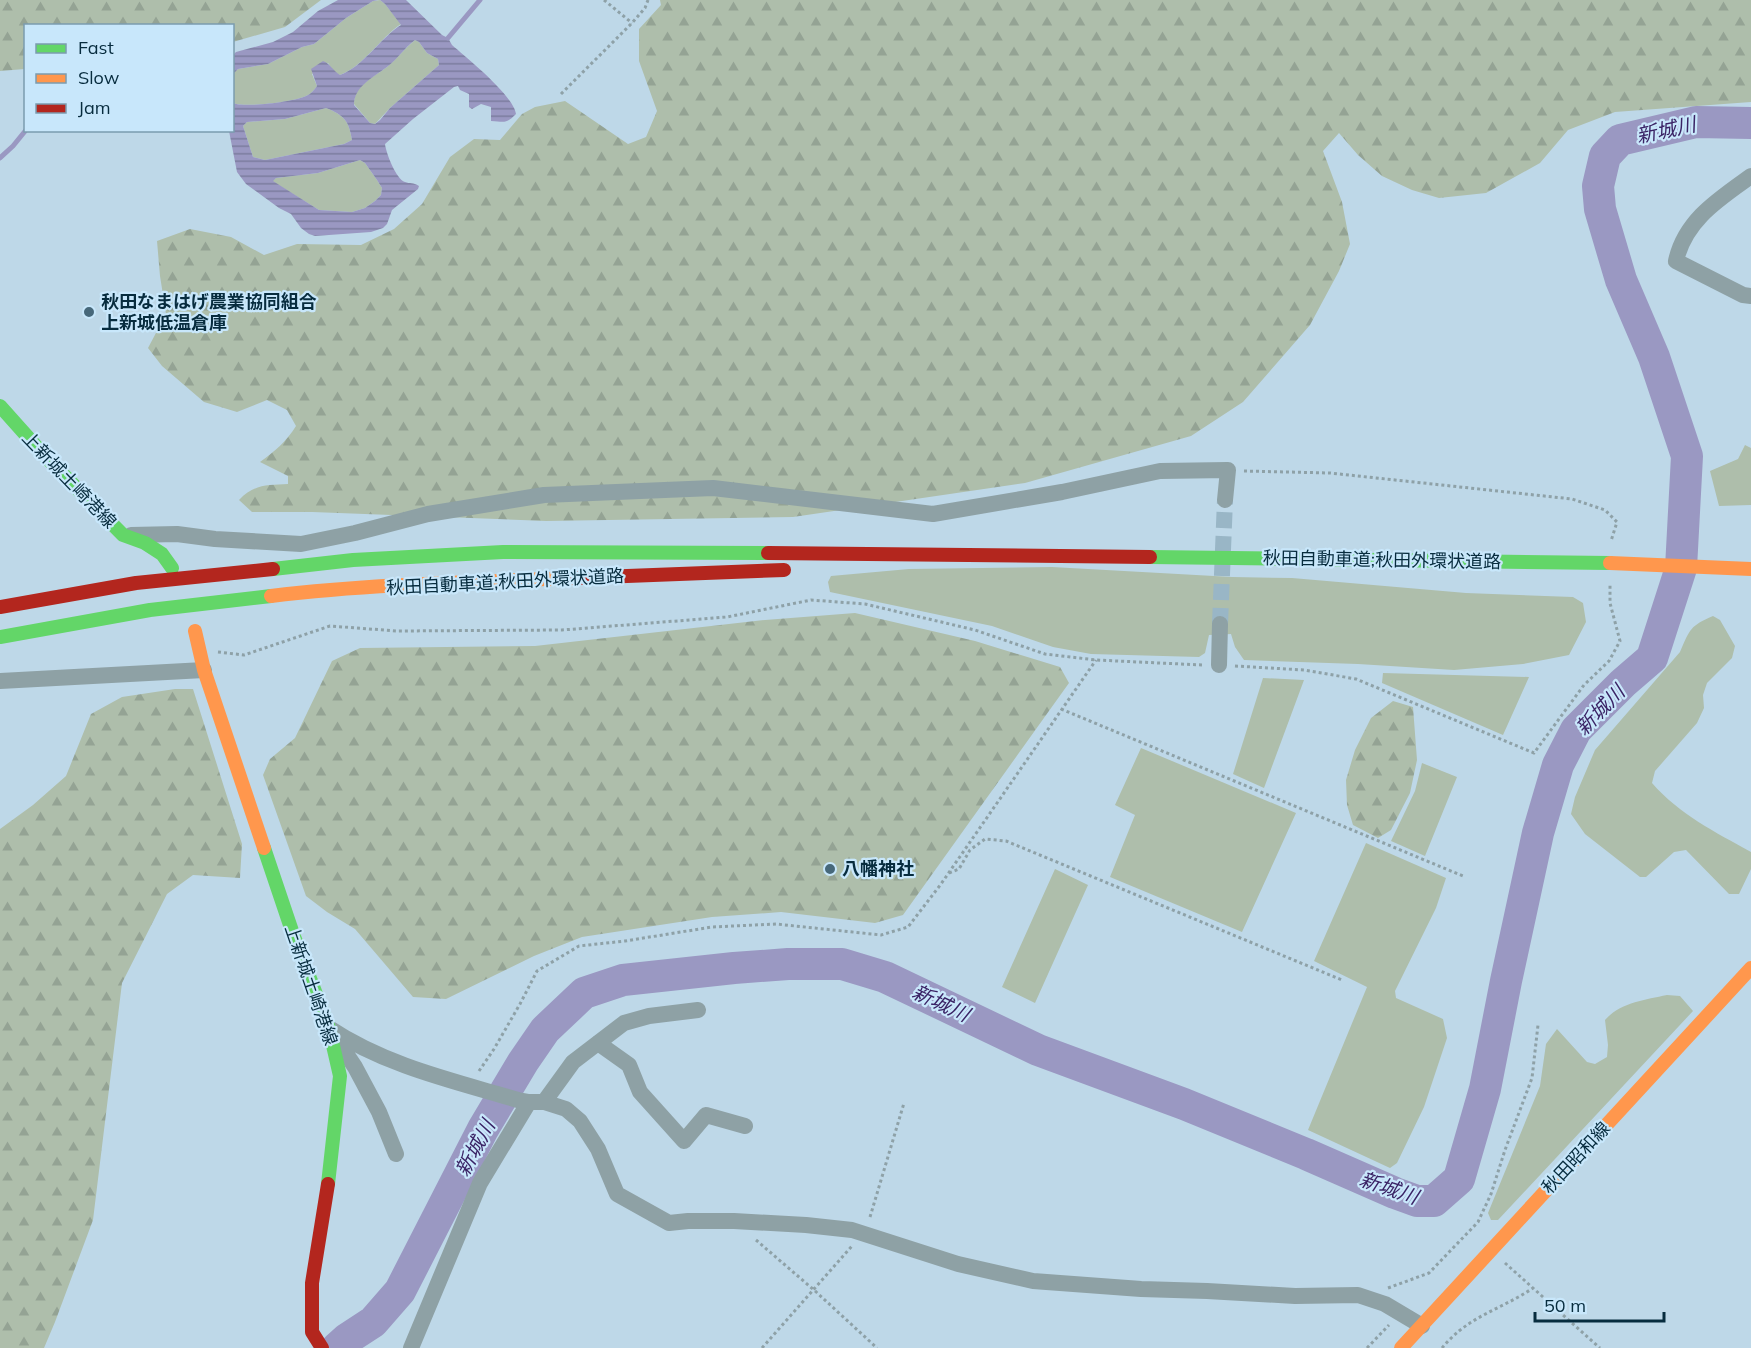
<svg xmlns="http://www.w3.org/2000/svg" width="1751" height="1348" viewBox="0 0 1751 1348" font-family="Mulish,'Noto Sans JP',sans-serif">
<defs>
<pattern id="forest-firs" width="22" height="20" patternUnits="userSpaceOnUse" patternTransform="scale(1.5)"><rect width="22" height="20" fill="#aebeab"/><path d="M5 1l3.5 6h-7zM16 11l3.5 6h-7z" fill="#94a394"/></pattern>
<pattern id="water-rules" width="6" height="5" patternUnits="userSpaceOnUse" patternTransform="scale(1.5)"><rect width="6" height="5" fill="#9a98c2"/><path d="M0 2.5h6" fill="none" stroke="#7c7c9f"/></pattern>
</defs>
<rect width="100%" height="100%" fill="#bed8e8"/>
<!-- green -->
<path fill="#aebeab" d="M380,0l5,4 16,20c-21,14 -37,42 -61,51l-6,-3 -6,-9 -16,11 5,12c-3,4 -6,8 -11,10 -13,6 -62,12 -73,7l-1,-29 6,-5 30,-5 34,-17 12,-3 32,-26 27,-17z
M415,40l4,2 8,11 11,6 1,6 -49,43 -15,16 -5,-1 -16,-19c0,-19 20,-27 33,-37 10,-8 18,-19 28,-27z
M326,108c18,7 23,13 26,32l-8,4 -79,16 -12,-3 -10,-31 4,-4 38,-3z
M360,160l5,3 12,17 5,8 -1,7 -6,6 -10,7 -13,4 -33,-2 -47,-29 4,-3 42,-5z
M1745,445l6,3v57l-32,1 -9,-35 28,-12z
M1052,567l180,10 60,1 174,15 107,4 10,6 3,19 -17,33 -46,9 -69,6 -96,-6 -114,-4 -9,-13 -4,-13 -22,1 -4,18 -6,4 -108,-3 -38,-7 -61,-21 -162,-34 -2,-10 3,-6 78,-7z
M1713,616l7,4 15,26 -3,12 -25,25 -4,12 1,13 -7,15 -42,48 -3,12c27,31 63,49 99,69v17l-12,25h-10l-43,-44 -12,2 -28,25h-6l-55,-43 -14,-20 4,-17 20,-47 85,-98c10,-23 10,-26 33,-36z
M1383,673l146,4 -26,58 -121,-52z
M1263,678l41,2 -40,108 -31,-14z
M1141,748l155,65 -54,119 -132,-55 25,-62 -20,-10z
M1422,763l35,14 -32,79 -34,-15 24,-50z
M1366,843l80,35 -10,30 -41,83 1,7 47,21 4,19 -23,69 -27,56 -7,5 -82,-38 59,-143 -53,-26z
M1055,869l33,16 -53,118 -33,-16z
M1667,995l13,1 13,15 -195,209h-7l-3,-7 52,-127 6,-42 11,-15 30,33 8,2 12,-7 1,-12 -3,-25c16,-18 40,-20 62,-25z"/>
<!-- forest -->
<path fill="url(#forest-firs)" d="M0,0h321l-36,27 -52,15 -1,-16h-206l-1,43 -25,2z
M660,0h1091v102l-136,10 -47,18 -28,33 -54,30 -47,5 -27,-8 -30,-14 -24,-21 -19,-22 -16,18 19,51 8,42 -11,27 -29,54 -67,77 -52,34 -166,47 -232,34 -247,4 -234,-9h-60l-13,-12c15,-16 29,-15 49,-16v-8l-28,-14c15,-11 26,-20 36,-36l-9,-16 -20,-10 -30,12 -33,-10 -42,-36 -14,-18 18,-34 -6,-38 -3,-35 33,-12 41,8 33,18 33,-11 64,1 33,-16 28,-25 28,-47 24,-18 26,1 22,-26 13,-7 30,-6 63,43 18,-7 11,-26 -18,-50v-32l22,-24z
M855,613l120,28 85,26 9,16 -166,232 -28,8 -94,-11 -69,5 -130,20 -48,19 -88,43 -33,-2 -58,-68 -28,-17 -21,-16 -43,-121 7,-16 25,-21 37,-77 28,-13 175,-2 230,-26z
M175,689h18l49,155 -2,34 -47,-3 -26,19 -45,89 -29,237 -38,102 -11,26h-44v-519l33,-24 33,-29 25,-62 31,-17z
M1393,701l20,6 4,53 -7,33 -19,37 -13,8 -25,-13 -6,-20 -1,-25 9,-30 16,-32z"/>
<!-- water -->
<path fill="url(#water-rules)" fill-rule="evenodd" d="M338,0h40l-5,1 -27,17 -32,26 -12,3 -34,17 -30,5 -5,5v-19l3,-3 37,-10 20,-10 25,-21z
M380,0h26l36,35 6,3 4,7c15,13 62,51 64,69 -10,10 -11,8 -25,7v-14l-10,-3 -9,5 -3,-2v-13l-9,-4 -2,-4 -4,1 -41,32 -28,25c1,9 11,35 20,38 5,2 8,0 14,4l-1,3 -26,21 -5,14 -4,4 -12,4 -56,4 -6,-2 -8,-6 -10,-14 -12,-6 -33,-24 -9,-12 -8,-41 3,-1 1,-27c11,5 60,-1 73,-7 5,-2 8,-6 11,-10l-6,-17 12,-8c8,3 10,10 17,14 23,-8 40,-37 61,-50l-16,-21zM415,40l4,2 8,11 11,6 1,6 -49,43 -10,12 -5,4 -5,-1 -16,-18c0,-19 20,-28 33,-38 11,-8 17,-19 28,-27zM326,108c18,7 23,13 26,32l-8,4 -79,16 -12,-3 -10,-31 4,-4 38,-3zM360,160l5,3 12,17 5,8 -1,7 -6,6 -10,7 -13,4 -33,-2 -46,-29 3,-3 42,-5z"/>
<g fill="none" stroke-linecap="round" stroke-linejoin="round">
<!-- stream -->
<path stroke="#9a98c2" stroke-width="5" d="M448,38l32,-38
M0,158l13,-12 13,-16"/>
<!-- river -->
<path stroke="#9a98c2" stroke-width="32" d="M337,1348l10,-9 26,-17 27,-31 83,-162 40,-67 22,-32 39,-37 39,-13 111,-12 54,-4h54l43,13 153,73 146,54 122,50 89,39 22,8h17l25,-22 26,-90 21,-108 32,-148 20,-68 18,-35 47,-47 29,-25 29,-90 6,-112 -33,-99 -33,-77 -21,-71 -2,-23 7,-30 15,-16 76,-18 55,1"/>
<!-- street-tunnel -->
<path stroke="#99b6c6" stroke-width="16" stroke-dasharray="16 8" stroke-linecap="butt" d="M1220,624l5,-124"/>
<!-- path -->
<path stroke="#8ea1a7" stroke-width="3" stroke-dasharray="3 3" stroke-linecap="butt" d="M604,0l28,23
M561,94l71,-71 13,-15 3,-8
M1244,471l86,2 242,26 33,11 12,12 -6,19
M218,652l26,3 86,-29 67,5 165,-1 165,-13 84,-17 54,4 110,26 70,24 51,6 106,5
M1235,666l69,4 52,9 178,74 50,-68 25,-24 11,-20 -10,-38v-20
M1061,709l402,167
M949,873l10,-4 11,-19 15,-11 21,2 336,139
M479,1071l15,-22 26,-45 17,-33 42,-25 46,-5 87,-14 64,-3 105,11 27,-8 33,-43 155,-224
M870,1217l34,-114
M756,1240l58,50 63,58
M1505,1263l95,85
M1388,1288l41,-15 49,-51 13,-28 14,-44 27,-72 6,-53
M762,1348l90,-102
M1367,1348l22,-23
M1442,1348c5,-6 11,-12 17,-17 22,-18 51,-27 74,-43"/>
<!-- street -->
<path stroke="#8ea1a5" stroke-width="16" d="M1751,176c-32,23 -66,44 -75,85l67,34 8,1
M131,535l46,-1 38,5 86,5 54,-11 73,-19 116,-19 169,-7 220,26 129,-22 98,-21 68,-1 -3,30
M1219,665l1,-41
M0,681l204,-11
M329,1028c57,38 125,53 189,72l11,2h15l22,7 14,12 18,28 19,45 52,29 19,-2h46l72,4 46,5 106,34 75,17 108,8 66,2 88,5 63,-1 27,9 37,22
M335,1037l20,30 24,45 17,42
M598,1043l31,22 11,27 44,49 22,-26 39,11
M544,1102l29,-40 51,-39 25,-7 49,-6
M411,1348l69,-165 49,-81"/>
<!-- fast -->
<path stroke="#63d668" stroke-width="14" d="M0,406l42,47 81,82 22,8 17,11 10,14
M1150,557l460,6
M273,569l80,-9 150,-8 265,1
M0,637l150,-27 121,-14
M264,848l29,86 36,94 11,48 -12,108"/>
<!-- slow -->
<path stroke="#ff974d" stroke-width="14" d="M1610,563l141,6
M271,596c100,-12 202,-14 304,-18
M195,631l9,39 60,178
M1401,1348l350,-380"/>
<!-- jam -->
<path stroke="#b3261e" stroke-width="14" d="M768,553l382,4
M575,578l209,-8
M0,607l136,-24 137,-14
M322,1348l-10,-16v-49l16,-99"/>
</g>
<!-- markers -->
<g fill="#47687a" stroke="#c8e7fb" stroke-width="2">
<circle cx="89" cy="312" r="6"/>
<circle cx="830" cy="869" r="6"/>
</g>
<g text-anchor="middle" stroke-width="4.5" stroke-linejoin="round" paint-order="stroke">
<!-- poi labels -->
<g font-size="18" font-weight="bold" fill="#072c3e" stroke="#c8e7fb" text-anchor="start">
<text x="101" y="308">秋田なまはげ農業協同組合<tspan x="101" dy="21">上新城低温倉庫</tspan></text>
<text x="842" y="875">八幡神社</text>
</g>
<!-- street labels -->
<g font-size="18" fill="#072c3e" stroke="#c8e7fb">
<text transform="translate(69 480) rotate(46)" y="6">上新城土崎港線</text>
<text transform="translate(1382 560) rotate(1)" y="6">秋田自動車道;秋田外環状道路</text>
<text transform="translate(505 582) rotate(-3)" y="6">秋田自動車道;秋田外環状道路</text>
<text transform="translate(311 985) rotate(71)" y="6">上新城土崎港線</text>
<text transform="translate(1576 1158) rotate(-47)" y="6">秋田昭和線</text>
</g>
<!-- water labels -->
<g font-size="20" font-style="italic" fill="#3a2365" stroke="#c8e7fb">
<text transform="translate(1666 130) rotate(-12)" y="7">新城川</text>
<text transform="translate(1600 710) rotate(-46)" y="7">新城川</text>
<text transform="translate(941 1003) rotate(25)" y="7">新城川</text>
<text transform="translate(475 1148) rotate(-62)" y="7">新城川</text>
<text transform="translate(1389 1188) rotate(19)" y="7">新城川</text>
</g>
</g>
<!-- legend -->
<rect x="24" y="24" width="210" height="108" fill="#c8e7fb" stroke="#7b9caf" stroke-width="1.5"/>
<rect x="36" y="44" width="30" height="9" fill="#63d668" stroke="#7b9caf" stroke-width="1.5"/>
<text x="78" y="54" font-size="18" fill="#072c3e">Fast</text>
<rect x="36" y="74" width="30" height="9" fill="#ff974d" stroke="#7b9caf" stroke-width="1.5"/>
<text x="78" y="84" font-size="18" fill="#072c3e">Slow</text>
<rect x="36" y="104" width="30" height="9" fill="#b3261e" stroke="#7b9caf" stroke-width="1.5"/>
<text x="78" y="114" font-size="18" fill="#072c3e">Jam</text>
<!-- scale -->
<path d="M1535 1312v9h129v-9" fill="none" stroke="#072c3e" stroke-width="3"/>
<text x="1544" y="1312" font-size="18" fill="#072c3e" stroke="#c8e7fb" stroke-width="4.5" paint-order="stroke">50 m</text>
</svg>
